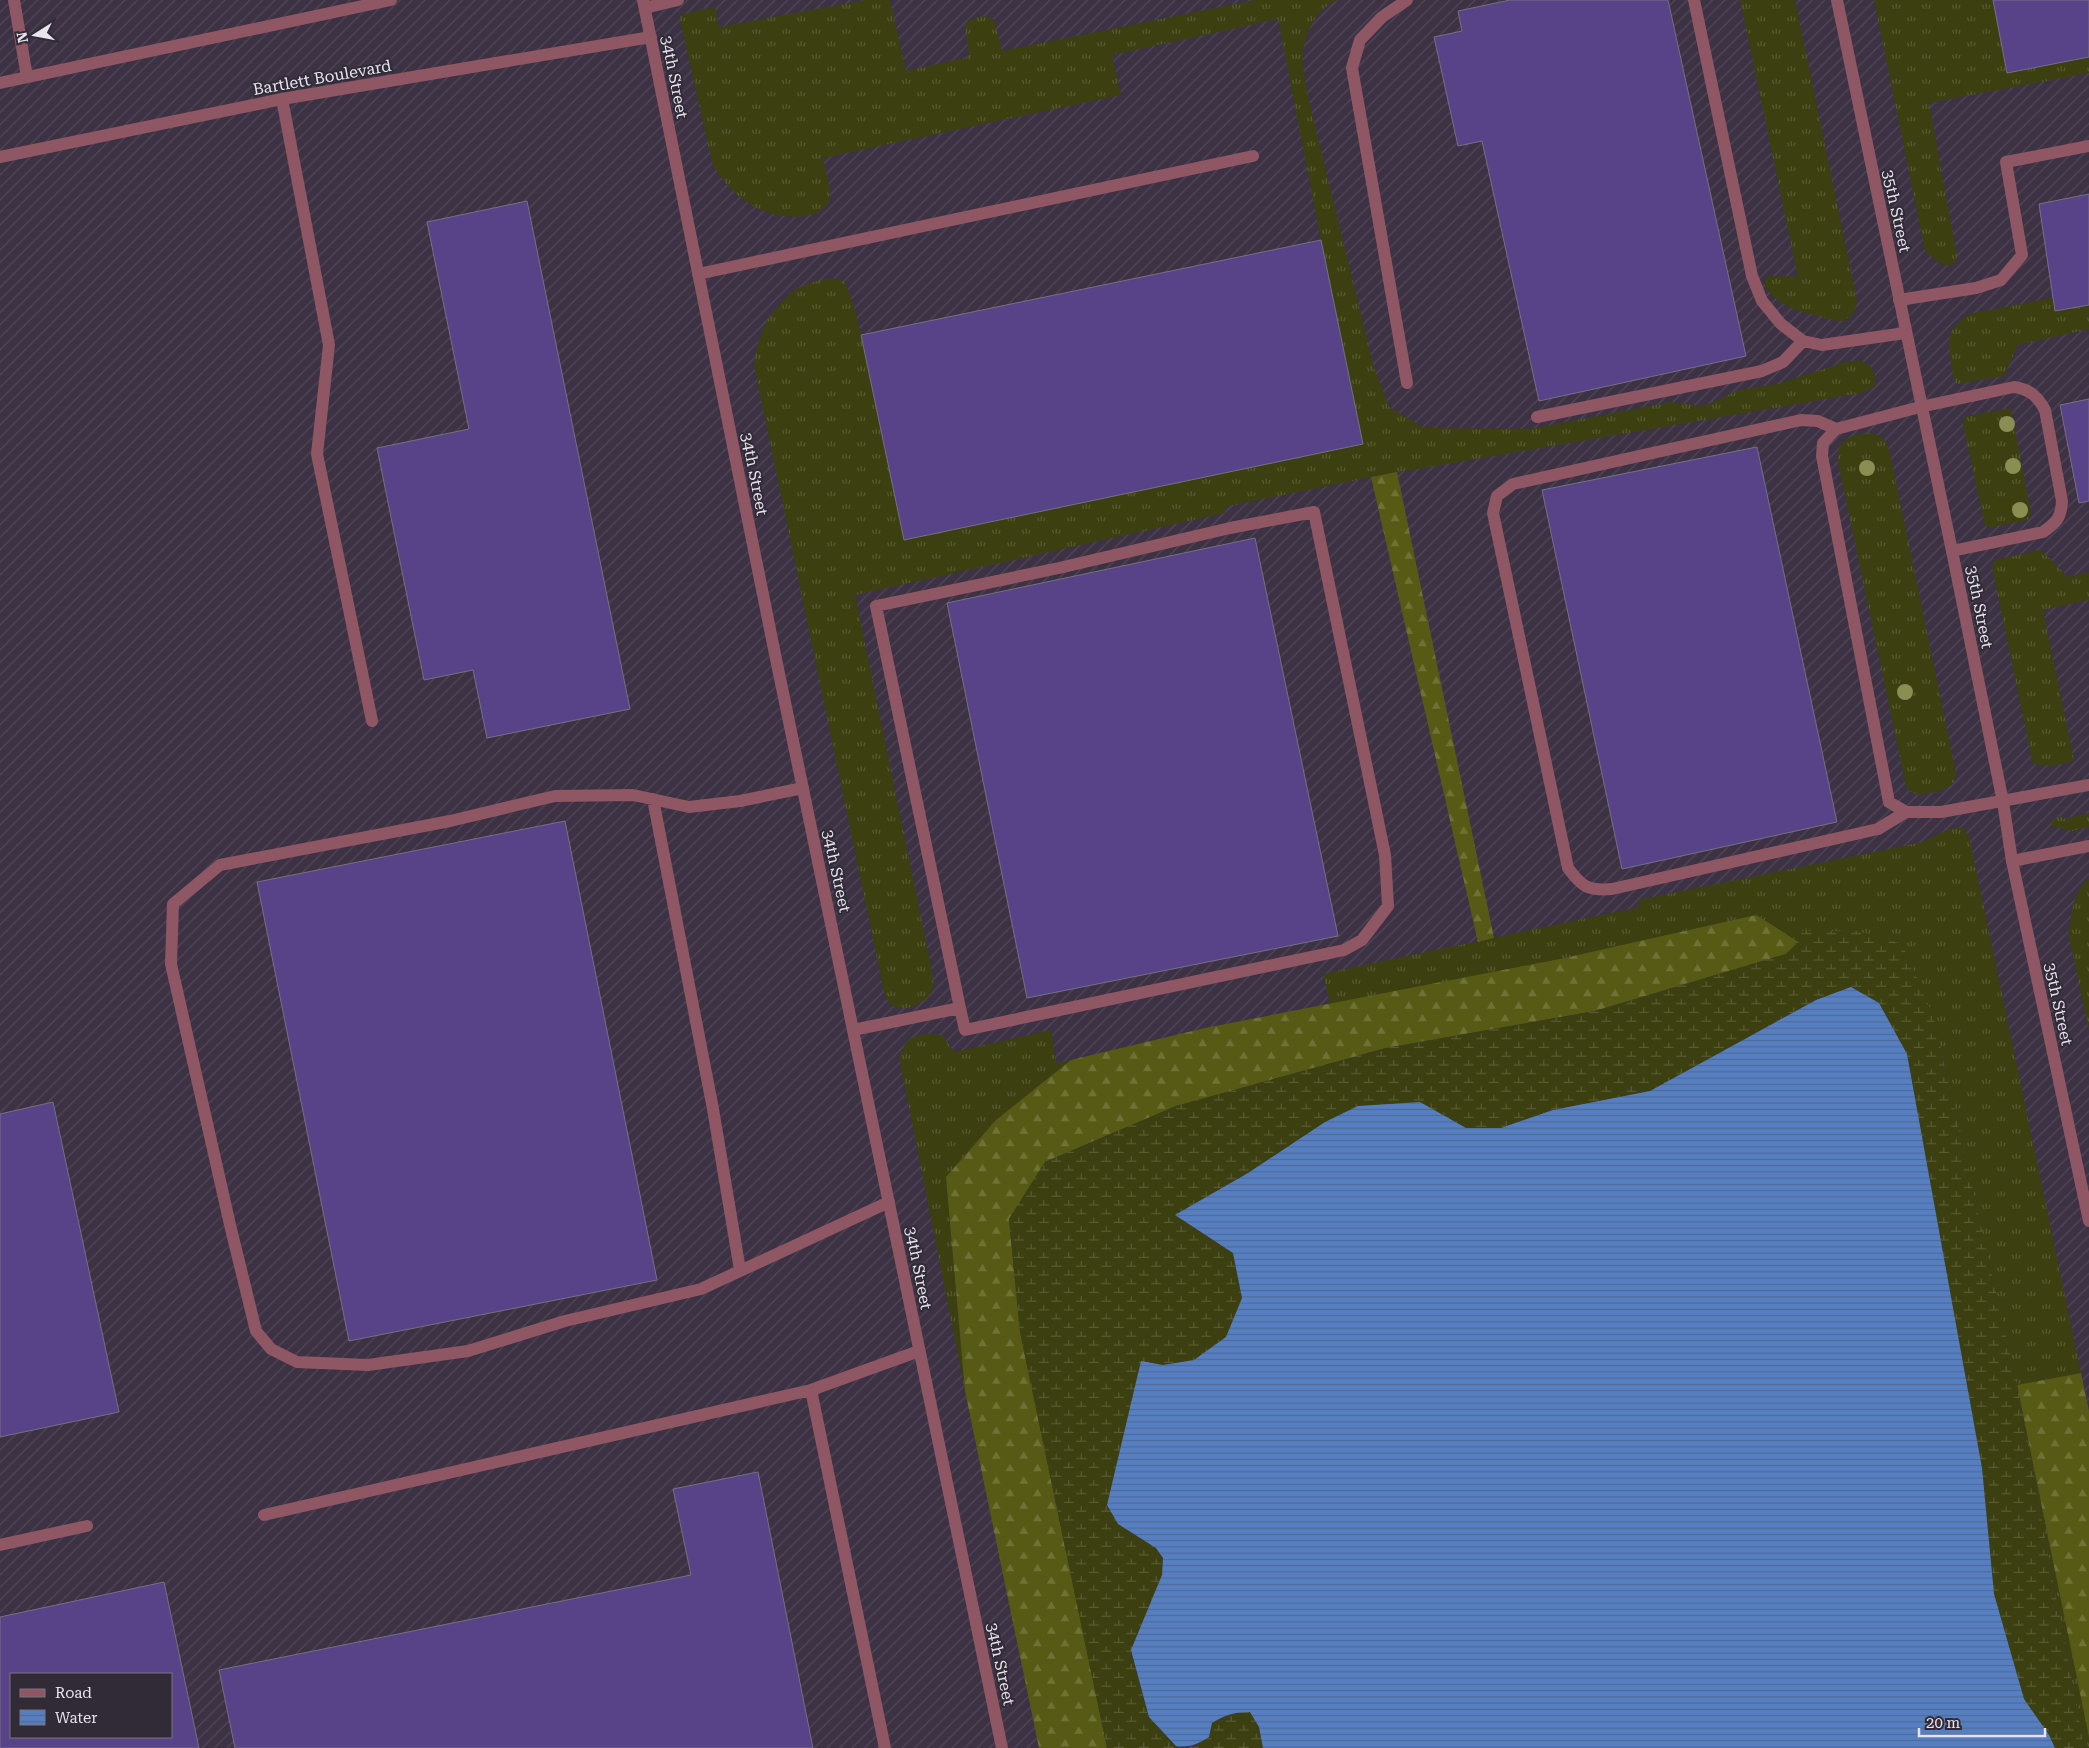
<svg xmlns="http://www.w3.org/2000/svg" width="2089" height="1748" viewBox="0 0 2089 1748" font-family="'Roboto Serif',serif">
<defs>
<pattern id="industrial-furrows" width="10" height="10" patternUnits="userSpaceOnUse" patternTransform="scale(1.25)"><rect width="10" height="10" fill="#3c3244"/><path d="M-1 1l2-2M0 10L10 0M9 11l2-2" fill="none" stroke="#4f4656"/></pattern>
<pattern id="grass-tufts" width="24" height="20" patternUnits="userSpaceOnUse" patternTransform="scale(1.25)"><rect width="24" height="20" fill="#3c3f10"/><path d="M3 7l-1-3M5 7V3M7 7l1-3M15 17l-1-3M17 17v-4M19 17l1-3" fill="none" stroke="#585b33"/></pattern>
<pattern id="forest-firs" width="22" height="20" patternUnits="userSpaceOnUse" patternTransform="scale(1.25)"><rect width="22" height="20" fill="#565a14"/><path d="M5 1l3.5 6h-7zM16 11l3.5 6h-7z" fill="#6e7236"/></pattern>
<pattern id="wetland-marsh" width="20" height="14" patternUnits="userSpaceOnUse" patternTransform="scale(1.25)"><rect width="20" height="14" fill="#3c3f10"/><path d="M1 5h8M5 5V1M11 12h8M15 12V8" fill="none" stroke="#585b33"/></pattern>
<pattern id="water-rules" width="6" height="5" patternUnits="userSpaceOnUse" patternTransform="scale(1.25)"><rect width="6" height="5" fill="#567fc2"/><path d="M0 2.5h6" fill="none" stroke="#506a97"/></pattern>
</defs>
<rect width="100%" height="100%" fill="#312b38"/>
<!-- industrial -->
<path fill="url(#industrial-furrows)" fill-rule="evenodd" d="M0,0h2089v1748h-2089zM11,1674h160v63h-160z"/>
<!-- grass -->
<path fill="url(#grass-tufts)" d="M866,0h24l16,71 63,-14 -4,-33c8,-6 20,-12 29,-4l8,31 253,-51h84c-21,6 -33,30 -36,51 -2,13 3,30 4,42l67,275 15,39 35,21 107,1 140,-27 28,4 13,-3 27,-13 38,-6 72,-23h13l8,5 5,9v11l-14,7 -490,84 -146,30v6l-370,82 77,376c0,4 2,10 1,15 -1,16 -28,27 -41,20 -4,-3 -6,-9 -8,-14l-130,-627c2,-29 15,-53 37,-72 9,-8 42,-20 53,-11 14,12 53,224 60,258l417,-300 -43,-221 -166,36 9,40 -298,63c2,13 9,29 6,42 -2,8 -12,13 -20,15 -41,9 -80,-18 -97,-53l-33,-147 36,-8 4,20z
M1740,0h55l62,301 -3,12 -10,8h-7c-25,-7 -62,-11 -73,-38l4,-7 30,1z
M1874,0h119l15,73 81,-16v16l-160,30 28,153 -3,8 -4,2 -10,-2 -15,-13z
M2052,298l3,13 34,-6v24l-71,16 -14,31 -46,8 -2,-1c-3,-6 -4,-13 -5,-20 -4,-26 -4,-33 18,-49z
M2007,409l4,2 2,8 18,94 -3,7 -40,8 -4,-6 -21,-99 3,-7z
M1870,433c13,2 16,7 20,20l66,320c1,19 -24,19 -39,22l-10,-6 -3,-12 -66,-315c-2,-23 13,-27 32,-29z
M2041,550l27,27 21,-5v28l-46,10 31,151 -22,5 -19,-2 -41,-197 2,-6 5,-2z
M2089,813v14l-17,4 -22,-5 4,-6 6,-4 3,3z
M1958,828h6l5,8 112,537 -64,13 72,351v11h-5l-67,-363 -84,-370 -75,-84h-76l-26,-16 -196,44 -230,45 -7,-30 317,-67 -2,-7 285,-58 26,-13z
M2089,879v152l-21,-99 6,-31 9,-17z
M1051,1030l5,33 15,-3 -75,60 -50,57 19,214 -66,-334c8,-22 21,-26 44,-21l11,16z"/>
<!-- forest -->
<path fill="url(#forest-firs)" d="M1397,472l97,466 -16,4 -107,-465z
M1756,915l43,27 -13,12 -191,57 -209,37 -210,58 -131,56 -36,57 11,113 87,416h-68l-74,-357 -19,-214 50,-57 75,-60 134,-32 355,-69z
M2081,1373l8,38v326l-72,-352z"/>
<!-- wetland -->
<path fill="url(#wetland-marsh)" d="M1782,931h76l44,13 31,71 84,370 67,363h-29l-6,-13 -25,-36 -30,-105 -12,-126 -75,-414 -28,-51 -28,-16 -35,13 -166,91 -97,19 -52,18h-34l-22,-10 -87,-12 -33,16 -77,51 -73,42 58,38 9,45 -16,39 -32,23 -31,5 -45,159 38,24 7,10 -1,17 -31,76 18,66 27,29 4,2h-73l-87,-416 -11,-113 36,-57 131,-56 210,-58 209,-37 191,-57 12,-12z
M1236,1712h14l9,15 4,21h-74l6,-1 17,-24z"/>
<!-- water -->
<path fill="url(#water-rules)" d="M1851,987l28,16 28,51 75,414 12,126 30,105 25,36 6,13h-792l-4,-21 -9,-15c-14,0 -26,3 -38,11l-3,14c-11,7 -20,11 -33,9l-27,-29 -18,-67 31,-75 1,-17 -7,-10 -38,-24 -11,-19 34,-144 22,4 31,-5 32,-23 16,-39 -9,-45 -58,-38 73,-42 77,-51 33,-16 62,-4 46,26h35l52,-18 97,-19 166,-91z"/>
<!-- building -->
<path fill="#584389" stroke="#747181" fill-rule="evenodd" d="M1510,0h158l78,356 -207,45 -57,-260 -24,5 -24,-109 28,-6 -4,-20z
M1993,0h96v57l-82,16z
M2089,194v111l-34,6 -16,-107z
M527,201l103,508 -143,29 -14,-68 -49,10 -47,-232 92,-19 -42,-207z
M1321,240l42,204 -459,96 -43,-205z
M2089,399v102l-10,2 -19,-98z
M1757,447l80,375 -215,47 -80,-379z
M1255,538l83,398 -311,62 -80,-395z
M565,821l92,459 -308,61 -92,-459z
M53,1102l66,310 -119,25v-323z
M758,1472l55,276h-578l-16,-78 472,-95 -18,-86z
M164,1582l35,166h-199v-131zM11,1674h160v63h-160z"/>
<g fill="none" stroke-linecap="round" stroke-linejoin="round">
<!-- service -->
<path stroke="#8f5663" stroke-width="12" d="M14,0l13,77
M1407,0l-25,17 -22,23 -8,28 55,315
M1694,0l58,276 10,25 19,23 22,17 19,4 83,-12
M645,8l33,-8
M282,99l47,246 -12,109 55,267
M698,274l555,-118
M1899,300l77,-12 25,-8 21,-25 -16,-93 83,-16
M1537,417l225,-46 21,-9 20,-21
M1836,429l-18,-8 -17,-1 -288,64 -16,12 -4,17 75,355c14,19 20,23 44,21l266,-60 28,-17
M1952,551l91,-19c14,-10 18,-14 19,-31l-17,-91c-7,-13 -15,-21 -31,-23l-94,20 -84,22 -13,14 -1,13 67,346 17,10h35l148,-27
M803,788l-63,13 -51,6 -56,-12 -78,1 -105,25 -230,44 -47,39 -2,60 60,265 25,102 15,18 26,13 71,3 100,-14 97,-30 136,-32 188,-87
M653,799l60,310 27,161
M2012,861l77,-15
M853,1030l107,-22 -84,-402 183,-38 171,-40 84,-16 71,343 3,51 -26,34 -18,10 -379,80 -5,-22
M264,1515l547,-125
M0,1545l87,-19
M885,1748l-74,-358 108,-39"/>
<!-- minor -->
<path stroke="#8f5663" stroke-width="12" d="M643,0l133,659 226,1089
M1837,0l115,551 51,251 9,59 77,360
M0,83l391,-83
M0,157l282,-58 369,-62"/>
</g>
<!-- trees -->
<g fill="#8b8e53">
<circle cx="2007" cy="424" r="8"/>
<circle cx="2013" cy="466" r="8"/>
<circle cx="1867" cy="468" r="8"/>
<circle cx="2020" cy="510" r="8"/>
<circle cx="1905" cy="692" r="8"/>
</g>
<g text-anchor="middle" stroke-width="4" stroke-linejoin="round" paint-order="stroke">
<!-- street labels -->
<g font-size="16" fill="#e8e4ed" stroke="#312b38">
<text transform="translate(322 77) rotate(-10)" y="6">Bartlett Boulevard</text>
<text transform="translate(675 77) rotate(79)" y="6">34th Street</text>
<text transform="translate(1897 211) rotate(78)" y="6">35th Street</text>
<text transform="translate(755 474) rotate(79)" y="6">34th Street</text>
<text transform="translate(1980 607) rotate(79)" y="6">35th Street</text>
<text transform="translate(837 871) rotate(78)" y="6">34th Street</text>
<text transform="translate(2059 1004) rotate(78)" y="6">35th Street</text>
<text transform="translate(919 1268) rotate(79)" y="6">34th Street</text>
<text transform="translate(1001 1664) rotate(78)" y="6">34th Street</text>
</g>
</g>
<!-- legend -->
<rect x="10" y="1673" width="162" height="65" fill="#312b38" stroke="#7a7580"/>
<rect x="20" y="1689" width="25" height="8" fill="#8f5663" stroke="#7a7580"/>
<text x="55" y="1698" font-size="15" fill="#e8e4ed">Road</text>
<rect x="20" y="1710" width="25" height="15" fill="url(#water-rules)" stroke="#7a7580"/>
<text x="55" y="1723" font-size="15" fill="#e8e4ed">Water</text>
<!-- north arrow -->
<g transform="translate(35 35) rotate(259)" stroke="#312b38" stroke-width="4" paint-order="stroke">
<path d="M0-4L9 19L0 12L-9 19Z" fill="#e8e4ed"/>
<text y="-8" font-size="14" font-weight="bold" text-anchor="middle" fill="#e8e4ed">N</text>
</g>
<!-- scale -->
<path d="M1919 1728v8h126v-8" fill="none" stroke="#e8e4ed" stroke-width="2.5"/>
<text x="1926" y="1728" font-size="15" fill="#e8e4ed" stroke="#312b38" stroke-width="4" paint-order="stroke">20 m</text>
</svg>
